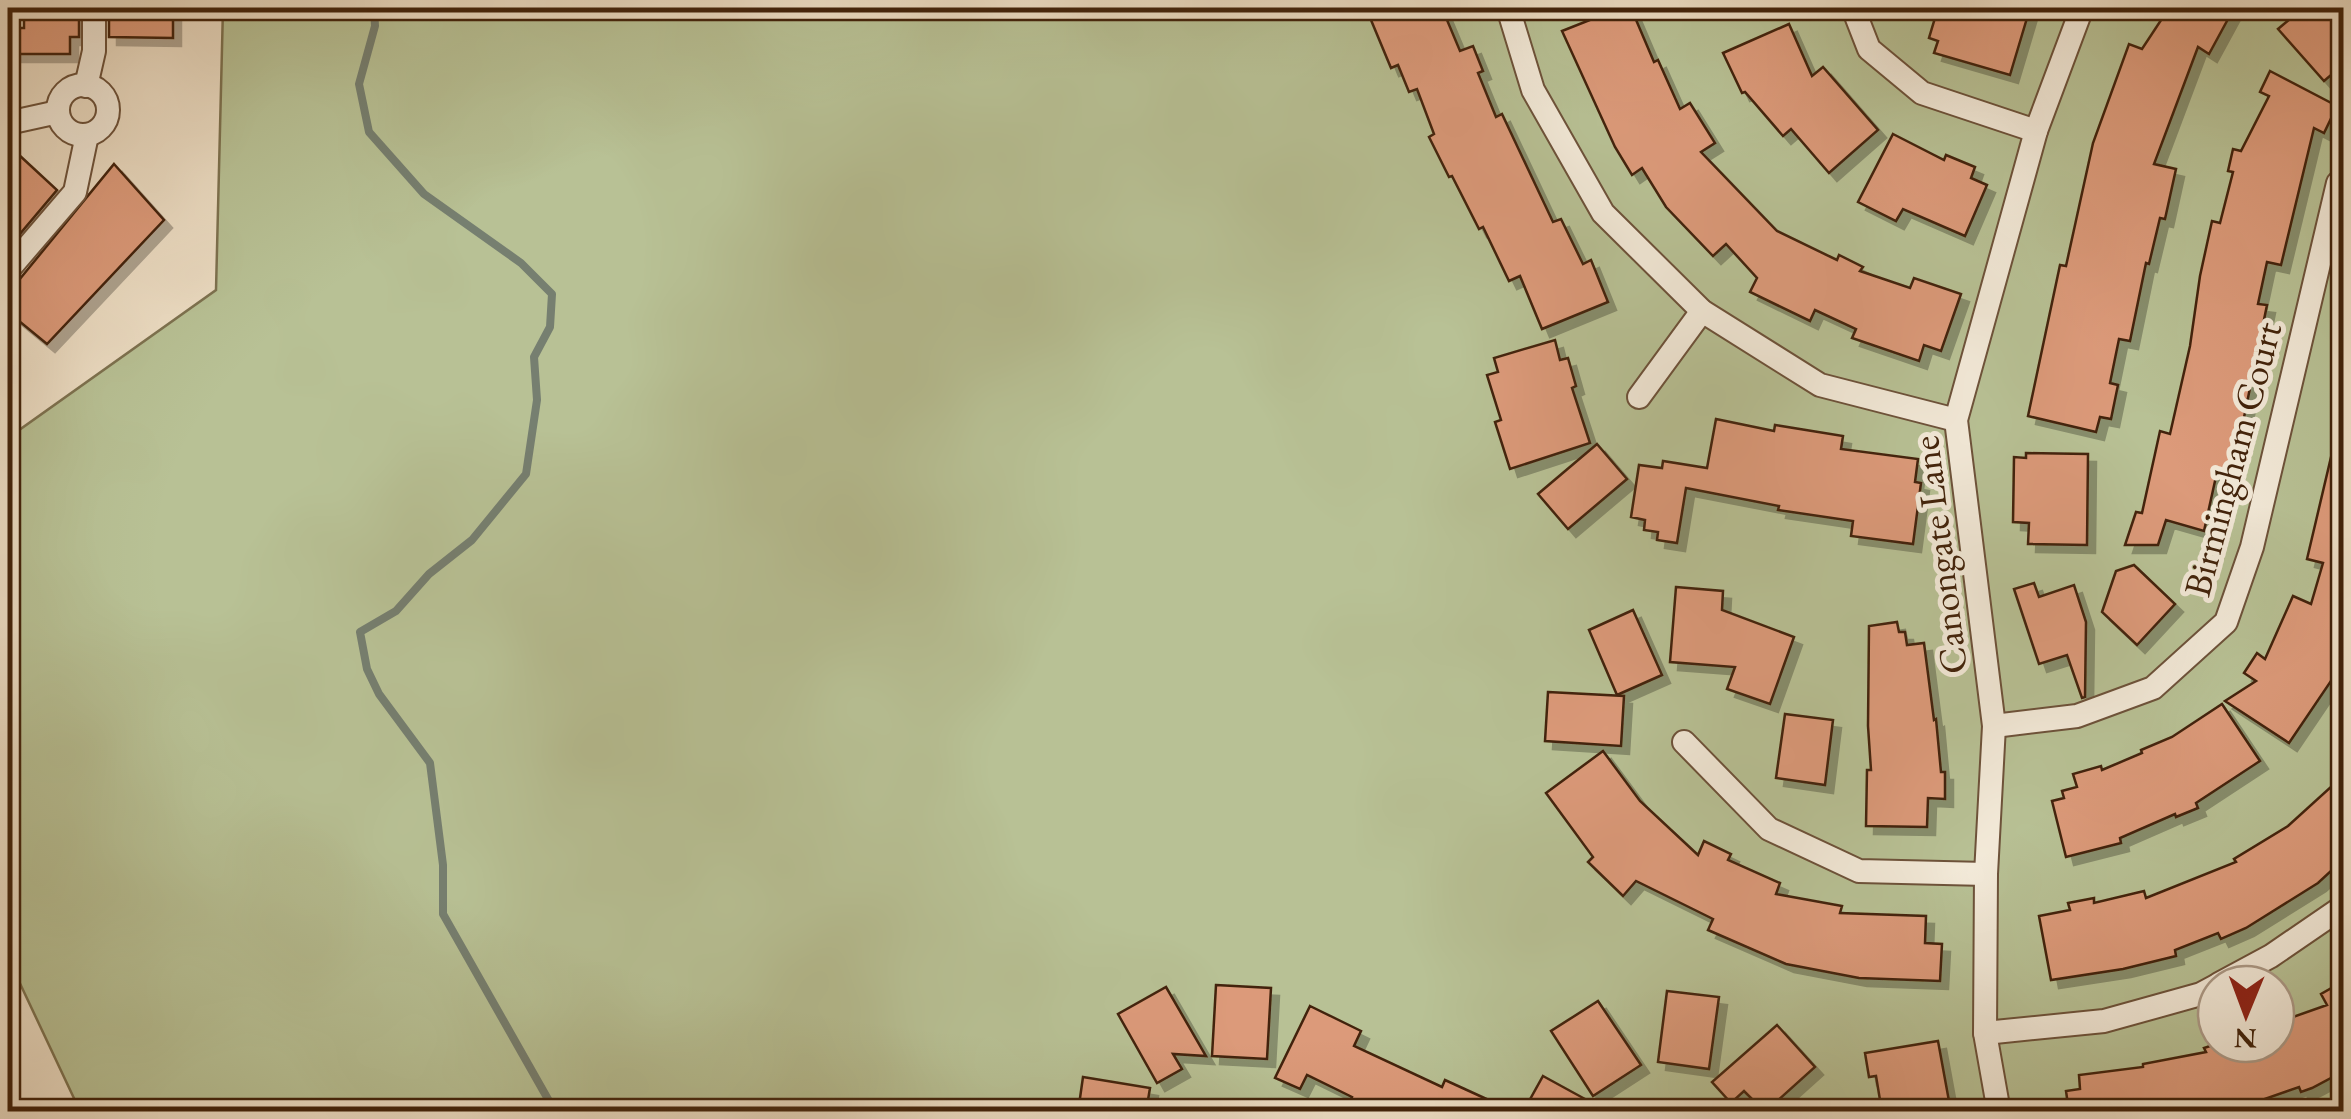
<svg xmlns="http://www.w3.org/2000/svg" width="2351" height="1119" viewBox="0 0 2351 1119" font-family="'EB Garamond',serif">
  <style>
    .green { fill: #b8c195; stroke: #7d7250; stroke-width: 2.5; fill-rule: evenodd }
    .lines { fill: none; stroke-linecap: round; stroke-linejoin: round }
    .stream { stroke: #767f70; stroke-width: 8 }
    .building { fill: #dc9a7a; stroke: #42230b; stroke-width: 2.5; filter: url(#shadow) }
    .minor-casing { stroke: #6d523a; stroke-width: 26 }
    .minor { stroke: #f3ead9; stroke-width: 22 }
    .labels { text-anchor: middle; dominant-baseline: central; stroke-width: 10; stroke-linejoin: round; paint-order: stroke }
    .street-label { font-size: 38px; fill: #42230b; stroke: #f3ead9 }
  </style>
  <defs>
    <filter id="shadow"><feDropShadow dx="8" dy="8" stdDeviation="0" flood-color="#0004"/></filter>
  </defs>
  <rect width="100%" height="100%" fill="#eddec5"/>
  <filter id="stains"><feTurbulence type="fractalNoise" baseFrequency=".002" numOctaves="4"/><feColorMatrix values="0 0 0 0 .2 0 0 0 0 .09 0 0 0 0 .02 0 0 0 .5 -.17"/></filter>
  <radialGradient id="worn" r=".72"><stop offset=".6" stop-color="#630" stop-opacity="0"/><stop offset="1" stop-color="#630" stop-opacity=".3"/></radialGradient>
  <path class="green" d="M 223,8 L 2343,8 L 2343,1111 L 80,1111 L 8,958 L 8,438 L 216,290 ZM 2216,984 L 2276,984 L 2276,1044 L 2216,1044 Z"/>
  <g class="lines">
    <path class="stream" d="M 374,8 L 375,26 L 359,84 L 369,132 L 424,194 L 521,263 L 552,294 L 550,327 L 534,357 L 537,400 L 526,474 L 472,540 L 429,574 L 396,611 L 360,632 L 367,669 L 379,694 L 430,763 L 443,865 L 443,914 L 553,1108 L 559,1112"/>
  </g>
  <g class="building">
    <path d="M 24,8 L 79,8 L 79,37 L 70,37 L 70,54 L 14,54 L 14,28 L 24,28 Z"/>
    <path d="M 109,8 L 173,8 L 173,38 L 109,37 Z"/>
    <path d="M 1366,8 L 1442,8 L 1460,51 L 1473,46 L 1483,71 L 1478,73 L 1496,117 L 1502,114 L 1553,222 L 1561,219 L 1583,264 L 1591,260 L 1608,302 L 1542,329 L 1520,276 L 1509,281 L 1483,227 L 1479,229 L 1452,176 L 1449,177 L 1429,137 L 1434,134 L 1417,89 L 1409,92 L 1398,65 L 1391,68 Z"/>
    <path d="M 1620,8 L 1631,8 L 1654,62 L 1658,60 L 1680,109 L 1690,103 L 1715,143 L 1701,152 L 1777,231 L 1837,260 L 1839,255 L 1863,267 L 1860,271 L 1910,288 L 1914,278 L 1961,294 L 1941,351 L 1924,345 L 1919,361 L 1852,338 L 1856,329 L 1815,310 L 1810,321 L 1750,292 L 1757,278 L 1726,244 L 1713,256 L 1666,207 L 1642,168 L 1632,175 L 1615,147 L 1562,31 Z"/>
    <path d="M 1938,8 L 2030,8 L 2010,75 L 1934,53 L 1938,41 L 1929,38 Z"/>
    <path d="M 2169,8 L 2234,8 L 2209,54 L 2198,47 L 2154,164 L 2176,169 L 2165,219 L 2160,218 L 2149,264 L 2146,263 L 2130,341 L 2119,339 L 2110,383 L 2118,385 L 2111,419 L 2100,417 L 2096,432 L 2028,416 L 2060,265 L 2066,266 L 2093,143 L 2129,44 L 2142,49 Z"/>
    <path d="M 2303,8 L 2333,8 L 2344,19 L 2344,64 L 2324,81 L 2278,29 Z"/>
    <path d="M 1789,24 L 1812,76 L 1823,67 L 1878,130 L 1829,173 L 1791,129 L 1783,136 L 1745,92 L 1742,93 L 1723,53 Z"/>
    <path d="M 2270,71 L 2337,106 L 2324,133 L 2314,128 L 2281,265 L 2267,262 L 2258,304 L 2267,305 L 2232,476 L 2217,472 L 2204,531 L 2166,520 L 2158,545 L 2125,545 L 2136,512 L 2142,513 L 2160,431 L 2170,434 L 2190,346 L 2200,276 L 2212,221 L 2220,223 L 2233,172 L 2228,171 L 2233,149 L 2241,151 L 2269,96 L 2260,92 Z"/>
    <path d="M 1893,134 L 1944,160 L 1946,155 L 1975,167 L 1971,178 L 1987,185 L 1965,236 L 1903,209 L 1896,221 L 1858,202 Z"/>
    <path d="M 18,154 L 57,190 L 8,248 L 8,166 Z"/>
    <path d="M 114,164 L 164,220 L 47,344 L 8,312 L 8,285 L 19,280 Z"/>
    <path d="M 1555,340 L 1560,360 L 1568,358 L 1576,386 L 1572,388 L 1590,443 L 1510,469 L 1495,422 L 1501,420 L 1487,375 L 1498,372 L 1494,358 Z"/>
    <path d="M 1716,419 L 1774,431 L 1775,425 L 1843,436 L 1841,449 L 1918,459 L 1915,482 L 1921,483 L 1913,544 L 1851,536 L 1853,521 L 1778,510 L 1779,506 L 1686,488 L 1677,543 L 1657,540 L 1658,532 L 1644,530 L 1645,520 L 1631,517 L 1639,465 L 1662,468 L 1663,461 L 1707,468 Z"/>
    <path d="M 2336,436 L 2344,437 L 2344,652 L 2331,681 L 2289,743 L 2225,701 L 2256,681 L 2244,673 L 2257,653 L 2265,659 L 2293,596 L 2311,604 L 2323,563 L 2307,559 Z"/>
    <path d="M 1597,444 L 1627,479 L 1568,529 L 1538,494 Z"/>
    <path d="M 2026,453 L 2088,454 L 2087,545 L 2028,544 L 2029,523 L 2013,522 L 2014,457 L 2026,458 Z"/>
    <path d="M 2134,565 L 2175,604 L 2137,645 L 2102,612 L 2116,571 Z"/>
    <path d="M 2034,583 L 2039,597 L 2074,585 L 2086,622 L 2085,697 L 2082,698 L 2067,655 L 2039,664 L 2014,589 Z"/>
    <path d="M 1676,587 L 1723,591 L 1722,610 L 1794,637 L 1770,704 L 1727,689 L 1735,667 L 1670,662 Z"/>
    <path d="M 1633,610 L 1662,675 L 1617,695 L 1589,630 Z"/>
    <path d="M 1897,622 L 1899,632 L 1905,632 L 1907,645 L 1924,643 L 1934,720 L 1936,719 L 1941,772 L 1945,772 L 1945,799 L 1928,798 L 1927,827 L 1866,826 L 1867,770 L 1871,770 L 1868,726 L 1869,626 Z"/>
    <path d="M 1548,692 L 1624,696 L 1621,746 L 1545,741 Z"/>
    <path d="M 2222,704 L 2260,761 L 2196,803 L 2198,808 L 2176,817 L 2175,814 L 2120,838 L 2121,843 L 2066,857 L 2052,801 L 2064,798 L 2062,791 L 2077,787 L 2073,774 L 2101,766 L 2102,770 L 2142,753 L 2141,750 L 2172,737 Z"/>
    <path d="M 1785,714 L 1833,720 L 1825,785 L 1776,778 Z"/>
    <path d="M 1603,751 L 1640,801 L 1698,855 L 1704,841 L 1731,854 L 1728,860 L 1780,883 L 1776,894 L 1842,906 L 1840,913 L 1926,916 L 1925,943 L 1942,944 L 1940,981 L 1859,978 L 1786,964 L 1708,930 L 1713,919 L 1636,881 L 1623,896 L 1588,862 L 1593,857 L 1546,793 Z"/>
    <path d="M 2344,775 L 2344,859 L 2318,883 L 2246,928 L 2221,939 L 2218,933 L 2175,950 L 2176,956 L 2123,969 L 2051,980 L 2039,916 L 2070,910 L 2068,903 L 2094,898 L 2094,903 L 2144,891 L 2146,898 L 2236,862 L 2234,859 L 2288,826 Z"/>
    <path d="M 2344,981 L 2344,1071 L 2312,1088 L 2301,1092 L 2299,1087 L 2253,1103 L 2255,1112 L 2069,1112 L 2066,1091 L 2080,1089 L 2079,1075 L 2143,1067 L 2143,1064 L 2206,1052 L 2204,1048 L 2216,1044 L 2276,1044 L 2276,1023 L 2327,1005 L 2321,994 Z"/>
    <path d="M 1216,985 L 1271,988 L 1267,1059 L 1212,1056 Z"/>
    <path d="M 1166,987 L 1206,1056 L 1173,1054 L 1182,1069 L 1157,1083 L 1118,1014 Z"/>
    <path d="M 1667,991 L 1719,997 L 1709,1069 L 1658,1062 Z"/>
    <path d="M 1598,1001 L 1641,1065 L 1593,1096 L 1551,1031 Z"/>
    <path d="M 1310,1006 L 1361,1031 L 1354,1046 L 1442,1087 L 1445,1080 L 1515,1112 L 1345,1112 L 1352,1097 L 1307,1075 L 1300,1089 L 1275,1078 Z"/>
    <path d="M 1777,1025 L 1815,1067 L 1765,1112 L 1744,1091 L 1731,1103 L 1712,1082 Z"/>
    <path d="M 1938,1041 L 1951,1112 L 1882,1112 L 1876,1076 L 1869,1077 L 1865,1053 Z"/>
    <path d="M 1543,1076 L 1574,1093 L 1609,1112 L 1523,1112 Z"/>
    <path d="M 1083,1077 L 1150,1088 L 1146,1112 L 1078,1112 Z"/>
  </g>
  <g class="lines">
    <g class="minor-casing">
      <g id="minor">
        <path d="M 1508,8 L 1533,90 L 1603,213 L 1702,311 L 1820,385 L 1956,420"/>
        <path d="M 1853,8 L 1869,49 L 1922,93 L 2036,131"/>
        <circle cx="83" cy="110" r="25"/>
        <path d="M 86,86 L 94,51 L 94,8"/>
        <path d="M 8,123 L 58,112"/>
        <path d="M 8,270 L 75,192 L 87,135"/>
        <path d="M 1639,397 L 1702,311"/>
        <path d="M 1994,726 L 2077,716 L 2153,688 L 2226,622 L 2252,547 L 2338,183 L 2344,178"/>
        <path d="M 1684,742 L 1769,829 L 1859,871 L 1986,874"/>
        <path d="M 2219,984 L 2271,956 L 2344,906"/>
        <path d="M 1985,1033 L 2104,1021 L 2201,994 L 2216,986"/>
        <path d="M 1999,1112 L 1985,1033 L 1986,874 L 1994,726 L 1956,420 L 2036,131 L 2082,8"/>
      </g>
    </g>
    <use href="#minor" class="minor"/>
  </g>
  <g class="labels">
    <g class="street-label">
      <text transform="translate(2232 459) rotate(-75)">Birmingham Court</text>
      <text transform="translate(1939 555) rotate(-97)">Canongate Lane</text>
    </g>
  </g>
  <rect width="2351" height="1119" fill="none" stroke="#eddec5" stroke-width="40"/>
  <rect x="10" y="10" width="2331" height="1099" fill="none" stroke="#42230b" stroke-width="5"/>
  <rect x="20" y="20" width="2311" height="1079" fill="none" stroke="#42230b" stroke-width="2.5"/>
  <g transform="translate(2246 1014) rotate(181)"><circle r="48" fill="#f3ead9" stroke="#ac9a87" stroke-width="2.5"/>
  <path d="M0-8L18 38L0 25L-18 38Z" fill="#8f2418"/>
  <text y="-15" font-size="28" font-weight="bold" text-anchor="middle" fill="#42230b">N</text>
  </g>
  <rect width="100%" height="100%" filter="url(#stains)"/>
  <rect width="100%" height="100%" fill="url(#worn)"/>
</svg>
